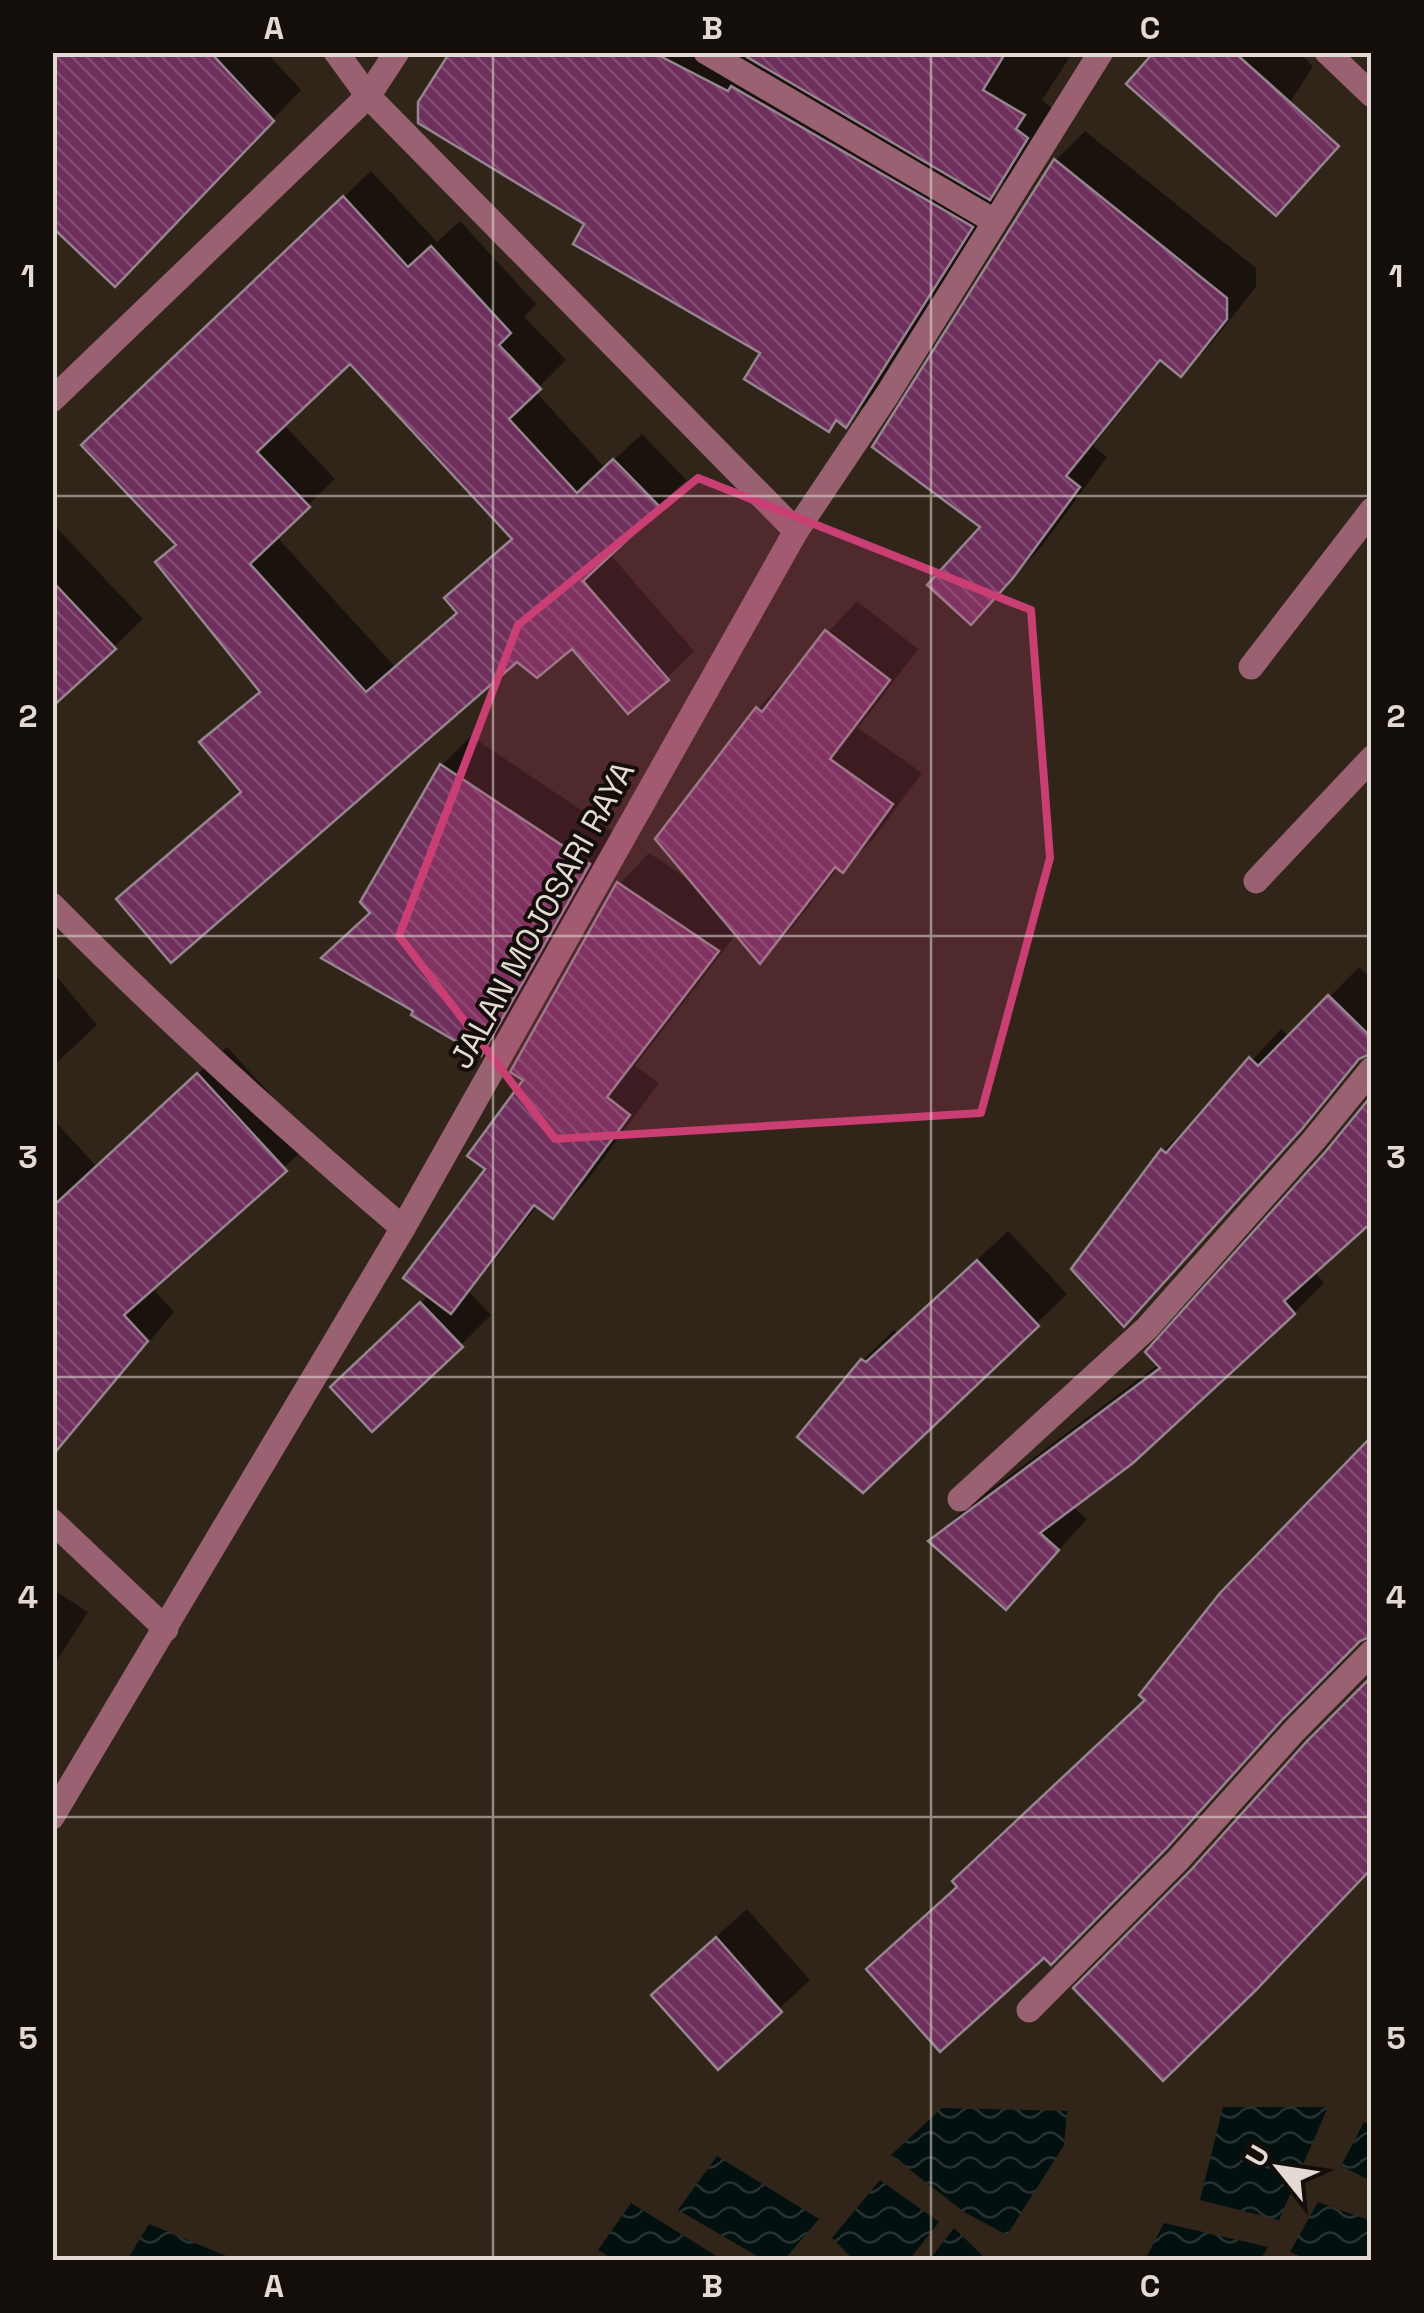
<svg xmlns="http://www.w3.org/2000/svg" width="1424" height="2313" viewBox="0 0 1424 2313" font-family="'Space Grotesk',sans-serif">
  <style>
    .water { fill: url(#water-waves) }
    .shadow { fill: #0007; fill-rule: evenodd }
    .building { fill: url(#building-back-hatch); stroke: #968490; stroke-width: 2.5; fill-rule: evenodd }
    .lines { fill: none; stroke-linecap: round; stroke-linejoin: round }
    .minor { stroke: #996171; stroke-width: 25 }
    .marked { fill: #c93f73; fill-opacity: 0.2; stroke: #c93f73; stroke-width: 8; stroke-linejoin: round }
    .grid { fill: none; stroke: #e3dad3; stroke-width: 2.5; stroke-opacity: 0.55 }
    .labels { text-anchor: middle; dominant-baseline: central; stroke-width: 8; stroke-linejoin: round; paint-order: stroke }
    .street-label { font-size: 32px; fill: #e3dad3; stroke: #140e0a }
    .neatline { fill: none; stroke: #e3dad3; stroke-width: 4 }
    .grid-label { font-size: 32px; text-anchor: middle; font-weight: bold; fill: #e3dad3 }
  </style>
  <defs>
    <pattern id="water-waves" width="16" height="10" patternUnits="userSpaceOnUse" patternTransform="scale(2.5)"><rect width="16" height="10" fill="#031010"/><path d="M0 5q4-4 8 0t8 0" fill="none" stroke="#283232"/></pattern>
    <pattern id="building-back-hatch" width="6" height="6" patternUnits="userSpaceOnUse" patternTransform="scale(2.5)"><rect width="6" height="6" fill="#6e2f5c"/><path d="M-1 5l2 2M0 0l6 6M5-1l2 2" fill="none" stroke="#834d72"/></pattern>
  </defs>
  <rect width="100%" height="100%" fill="#312419"/>
  <g class="water">
    <path d="M 1223,2107 L 1328,2107 L 1279,2220 L 1200,2200 Z"/>
    <path d="M 942,2108 L 1067,2111 L 1064,2145 L 1007,2235 L 964,2212 L 891,2155 Z"/>
    <path d="M 1364,2122 L 1371,2126 L 1371,2181 L 1341,2166 Z"/>
    <path d="M 717,2156 L 819,2219 L 784,2260 L 764,2260 L 678,2210 Z"/>
    <path d="M 880,2180 L 939,2222 L 909,2260 L 854,2260 L 832,2238 Z"/>
    <path d="M 1318,2202 L 1371,2221 L 1371,2260 L 1309,2260 L 1290,2252 Z"/>
    <path d="M 631,2203 L 723,2260 L 614,2260 L 598,2250 Z"/>
    <path d="M 1164,2223 L 1268,2247 L 1260,2260 L 1145,2260 Z"/>
    <path d="M 149,2224 L 236,2260 L 127,2260 Z"/>
    <path d="M 954,2228 L 987,2260 L 929,2260 Z"/>
  </g>
  <g class="shadow">
    <path d="M 52,52 L 266,52 L 301,90 L 144,254 Z"/>
    <path d="M 455,52 L 1073,52 L 1042,100 L 1054,110 L 1017,169 L 991,195 L 998,199 L 873,397 L 845,424 L 838,419 L 828,429 L 764,352 L 588,223 Z"/>
    <path d="M 1157,52 L 1298,52 L 1313,66 L 1263,145 Z"/>
    <path d="M 1085,131 L 1256,268 L 1256,287 L 1210,345 L 1181,374 L 1163,359 L 1093,446 L 1107,457 L 1042,546 L 1000,592 L 983,527 L 1056,160 Z"/>
    <path d="M 371,171 L 437,242 L 460,221 L 536,304 L 524,317 L 566,360 L 535,391 L 605,468 L 642,434 L 686,480 L 609,553 L 694,651 L 667,678 L 573,645 L 517,658 L 119,899 L 242,790 L 202,742 L 261,689 L 158,562 L 177,543 L 112,418 ZM 350,360 L 514,537 L 448,598 L 459,611 L 395,667 L 276,536 L 335,479 L 283,424 Z"/>
    <path d="M 52,523 L 143,619 L 52,706 Z"/>
    <path d="M 857,601 L 918,649 L 858,728 L 922,773 L 873,839 L 843,870 L 839,867 L 790,930 L 760,960 L 737,933 L 635,1066 L 659,1083 L 583,1186 L 553,1216 L 538,1205 L 469,1292 L 491,1315 L 461,1345 L 364,1357 L 429,1295 L 619,884 L 649,853 L 694,883 L 758,709 Z"/>
    <path d="M 471,736 L 617,834 L 510,1024 L 481,1053 L 416,1010 L 372,912 L 442,765 Z"/>
    <path d="M 1359,967 L 1372,979 L 1372,1052 L 1366,1054 L 1153,1294 L 1163,1151 L 1193,1121 L 1195,1123 L 1281,1029 L 1290,1037 Z"/>
    <path d="M 52,971 L 97,1025 L 52,1067 Z"/>
    <path d="M 227,1047 L 313,1141 L 152,1288 L 174,1312 L 52,1457 L 52,1118 L 97,1167 Z"/>
    <path d="M 1372,1099 L 1372,1220 L 1314,1271 L 1324,1283 L 1294,1313 L 1072,1506 L 1087,1519 L 1006,1607 L 932,1541 L 961,1512 L 1159,1364 Z"/>
    <path d="M 1008,1231 L 1067,1294 L 863,1490 L 863,1360 L 894,1330 L 898,1334 Z"/>
    <path d="M 52,1589 L 88,1612 L 52,1668 Z"/>
    <path d="M 747,1909 L 810,1980 L 718,2066 L 685,1965 Z"/>
  </g>
  <g class="building">
    <path d="M 52,52 L 210,52 L 274,121 L 115,287 L 52,227 Z"/>
    <path d="M 450,52 L 652,52 L 728,91 L 731,86 L 973,227 L 846,428 L 836,420 L 829,432 L 744,379 L 760,353 L 573,244 L 584,224 L 418,123 L 418,102 Z"/>
    <path d="M 750,52 L 1006,52 L 983,90 L 1025,115 L 1016,129 L 1028,138 L 990,200 L 747,57 Z"/>
    <path d="M 1154,52 L 1234,52 L 1339,146 L 1276,216 L 1126,84 Z"/>
    <path d="M 1054,159 L 1227,298 L 1227,319 L 1181,377 L 1160,360 L 1066,476 L 1080,487 L 1013,578 L 971,625 L 927,585 L 980,527 L 872,447 Z"/>
    <path d="M 343,196 L 408,267 L 431,246 L 511,333 L 499,345 L 541,389 L 509,419 L 577,493 L 613,459 L 661,508 L 583,581 L 669,680 L 628,714 L 572,649 L 537,678 L 517,662 L 171,963 L 116,899 L 241,792 L 199,742 L 260,692 L 155,562 L 176,545 L 81,445 ZM 350,364 L 512,539 L 444,598 L 457,613 L 366,692 L 250,564 L 310,507 L 257,452 Z"/>
    <path d="M 52,581 L 116,649 L 52,707 Z"/>
    <path d="M 825,630 L 890,680 L 830,759 L 893,804 L 843,873 L 835,867 L 760,964 L 655,839 L 756,707 L 762,712 Z"/>
    <path d="M 440,764 L 590,864 L 481,1056 L 411,1015 L 413,1011 L 321,958 L 370,913 L 360,902 Z"/>
    <path d="M 617,882 L 719,951 L 607,1097 L 630,1115 L 553,1219 L 534,1205 L 451,1314 L 403,1278 L 485,1169 L 467,1156 L 523,1080 L 510,1072 Z"/>
    <path d="M 1328,995 L 1372,1038 L 1372,1053 L 1359,1059 L 1302,1129 L 1124,1327 L 1071,1269 L 1161,1149 L 1166,1153 L 1249,1057 L 1258,1066 Z"/>
    <path d="M 197,1073 L 287,1171 L 124,1315 L 148,1341 L 52,1456 L 52,1207 Z"/>
    <path d="M 1372,1095 L 1371,1223 L 1284,1301 L 1295,1314 L 1133,1463 L 1040,1533 L 1059,1550 L 1006,1610 L 928,1541 L 1160,1368 L 1145,1352 L 1326,1151 Z"/>
    <path d="M 977,1260 L 1039,1326 L 863,1493 L 797,1437 L 861,1359 L 866,1362 Z"/>
    <path d="M 420,1302 L 463,1347 L 372,1432 L 330,1387 Z"/>
    <path d="M 1372,1436 L 1372,1636 L 1360,1641 L 1283,1719 L 1166,1849 L 1051,1965 L 1044,1958 L 940,2052 L 866,1969 L 957,1887 L 952,1881 L 1145,1700 L 1139,1695 L 1220,1593 Z"/>
    <path d="M 1372,1676 L 1372,1868 L 1256,1990 L 1163,2081 L 1073,1988 L 1190,1871 L 1307,1741 Z"/>
    <path d="M 716,1937 L 782,2012 L 718,2070 L 651,1995 Z"/>
  </g>
  <g class="lines">
    <g class="minor">
      <path d="M 336,52 L 368,96 L 796,531"/>
      <path d="M 706,52 L 994,221"/>
      <path d="M 1327,52 L 1372,95"/>
      <path d="M 52,400 L 368,96 L 397,52"/>
      <path d="M 1251,667 L 1372,510"/>
      <path d="M 1256,881 L 1372,758"/>
      <path d="M 52,905 C 164,1018 281,1124 403,1228"/>
      <path d="M 960,1499 L 1147,1328 L 1314,1140 L 1372,1069"/>
      <path d="M 52,1521 L 166,1629"/>
      <path d="M 52,1817 L 403,1228 L 796,531 L 887,395 L 1101,52"/>
      <path d="M 1029,2010 L 1178,1860 L 1295,1730 L 1372,1652"/>
    </g>
  </g>
  <path class="marked" d="M 698,478 L 1031,610 L 1050,858 L 981,1113 L 555,1139 L 399,936 L 518,625 Z"/>
  <path class="grid" d="M 493,52 L 493,2260M 931,52 L 931,2260M 52,496 L 1372,496M 52,936 L 1372,936M 52,1377 L 1372,1377M 52,1817 L 1372,1817"/>
  <g class="labels">
    <g class="street-label">
      <text transform="translate(542 915) rotate(-61)">JALAN MOJOSARI RAYA</text>
    </g>
  </g>
  <rect width="1424" height="2313" fill="none" stroke="#140e0a" stroke-width="110"/>
  <g transform="translate(1279 2168) rotate(300)" stroke="#140e0a" stroke-width="8" paint-order="stroke">
  <path d="M0-8L18 38L0 25L-18 38Z" fill="#e3dad3"/>
  <text y="-15" font-size="28" font-weight="bold" text-anchor="middle" fill="#e3dad3">U</text>
  </g>
  <rect x="55" y="55" width="1314" height="2203" class="neatline"/>
  <g class="grid-label">
    <text x="274" y="39">A</text>
    <text x="712" y="39">B</text>
    <text x="1150" y="39">C</text>
    <text x="28" y="287">1</text>
    <text x="1396" y="287">1</text>
    <text x="28" y="727">2</text>
    <text x="1396" y="727">2</text>
    <text x="28" y="1168">3</text>
    <text x="1396" y="1168">3</text>
    <text x="28" y="1608">4</text>
    <text x="1396" y="1608">4</text>
    <text x="28" y="2049">5</text>
    <text x="1396" y="2049">5</text>
    <text x="274" y="2297">A</text>
    <text x="712" y="2297">B</text>
    <text x="1150" y="2297">C</text>
  </g>
</svg>
